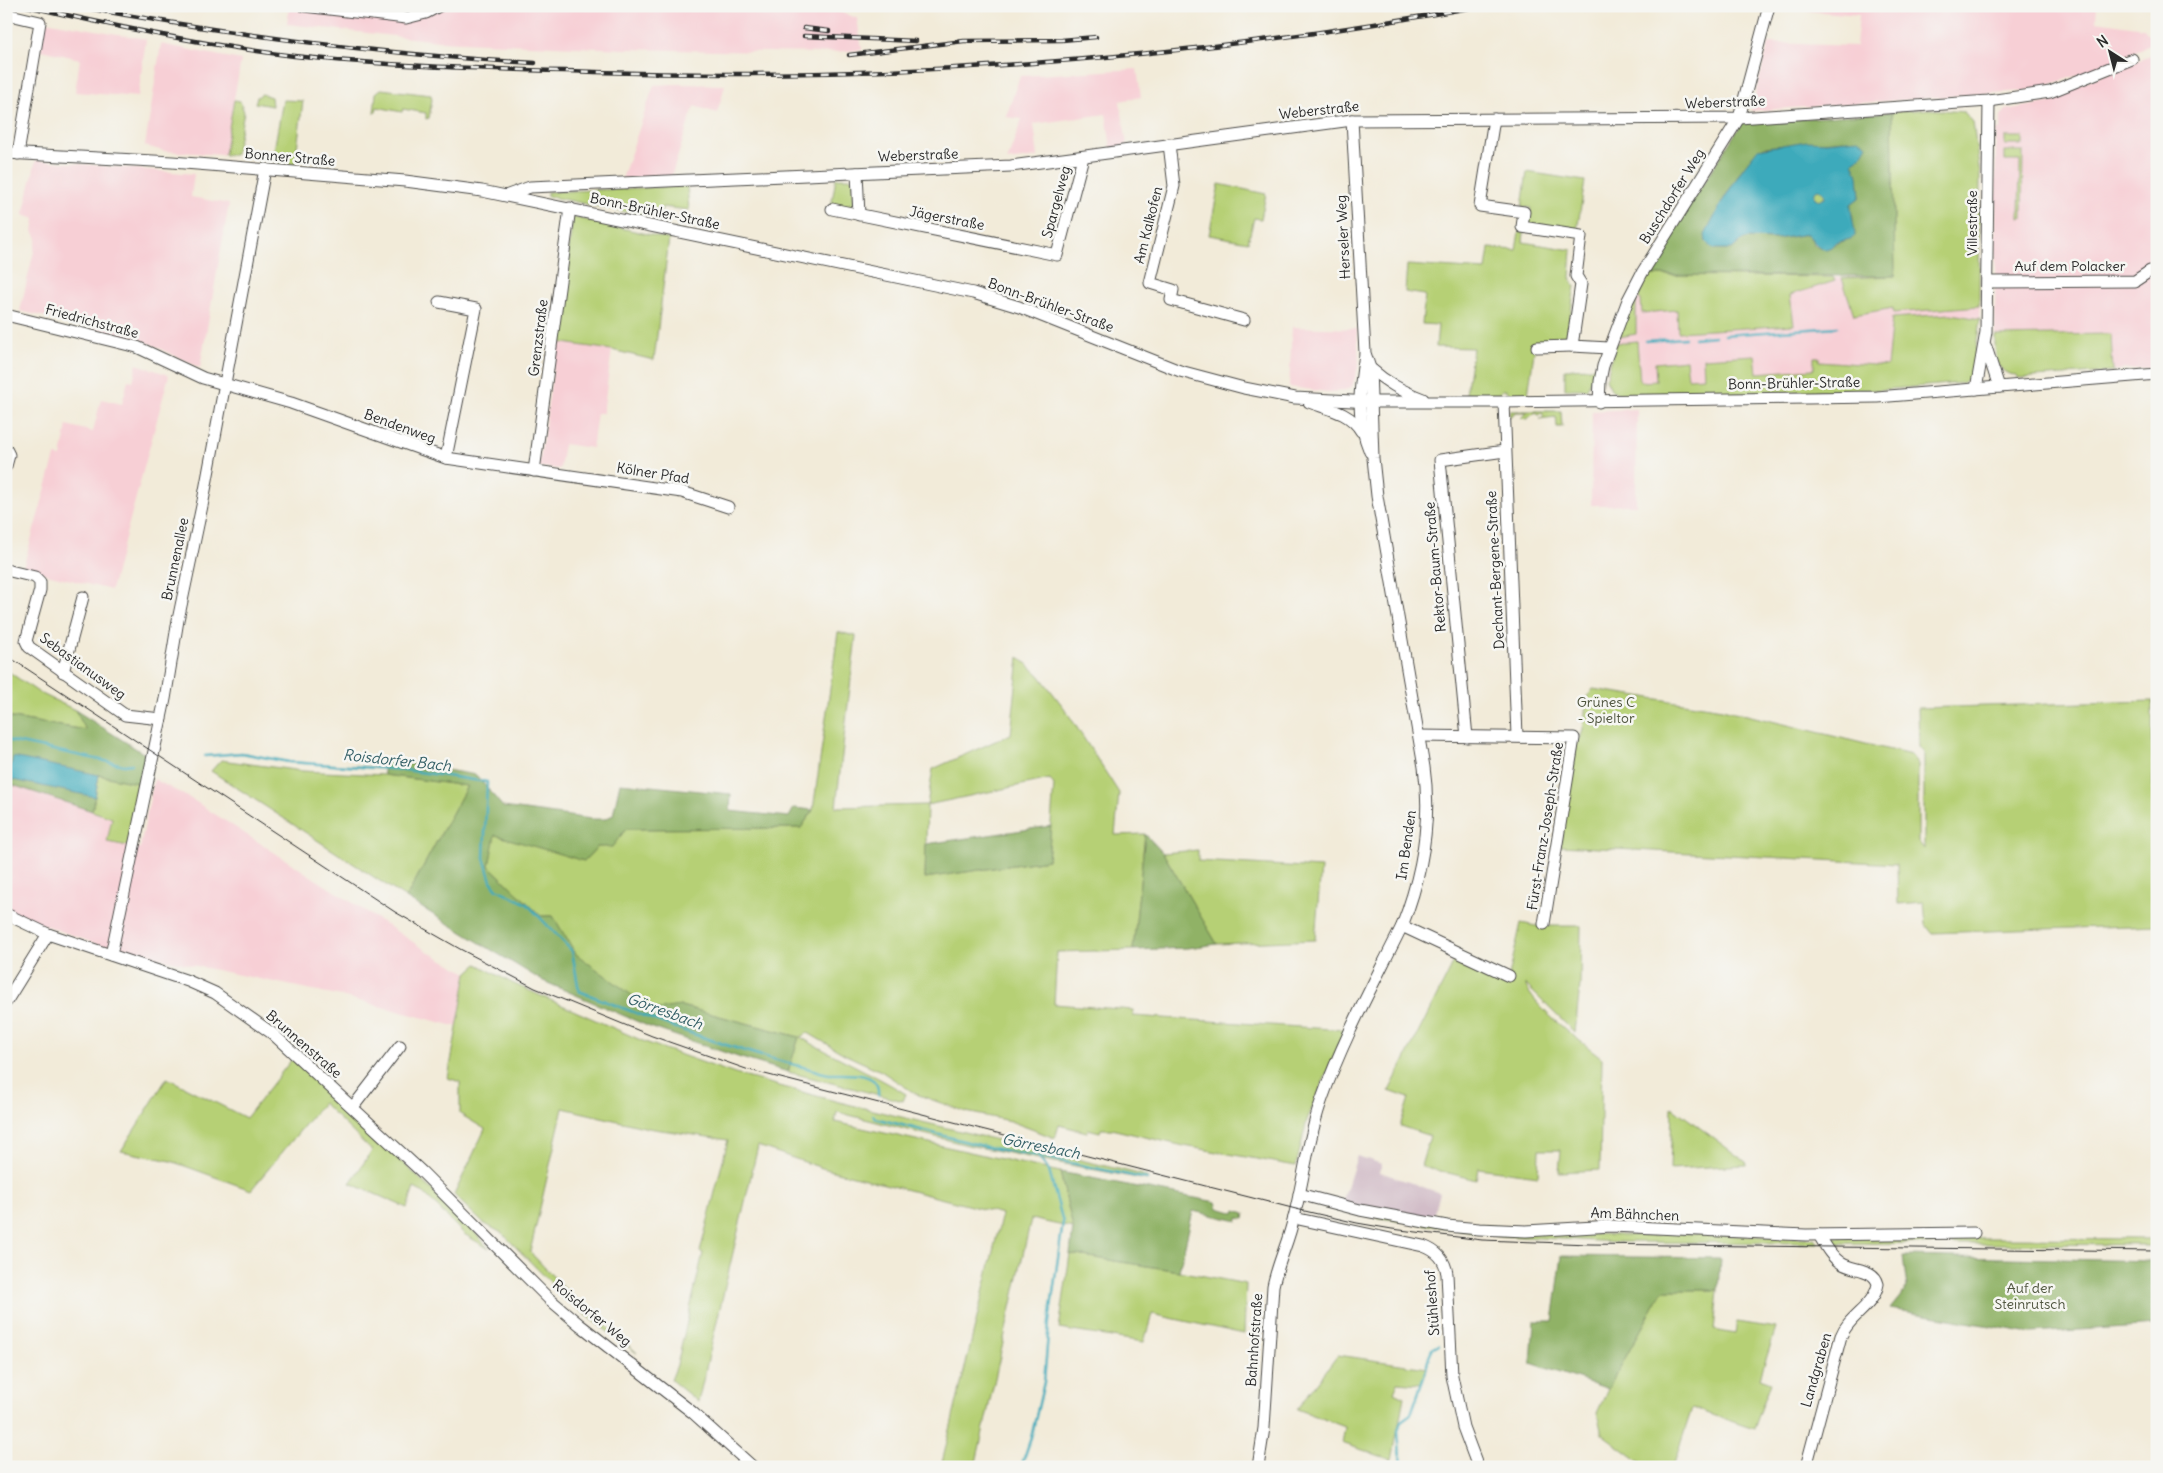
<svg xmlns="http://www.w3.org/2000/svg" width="2163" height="1473" viewBox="0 0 2163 1473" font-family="Delius,sans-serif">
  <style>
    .built { fill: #f7cfd5 }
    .industrial { fill: #d2bdc8 }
    .green { fill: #b6d075; stroke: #707e50; fill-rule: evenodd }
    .forest { fill: #90b266; stroke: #5e6e48; fill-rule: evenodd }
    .water { fill: #3caabb; stroke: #346a73; fill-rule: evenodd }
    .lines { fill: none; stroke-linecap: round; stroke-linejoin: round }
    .stream { stroke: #3caabb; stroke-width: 2.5 }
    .minor-casing { stroke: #494845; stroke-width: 13 }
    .minor { stroke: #fff; stroke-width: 11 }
    .tram { stroke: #2b2b2b; stroke-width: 1 }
    .rail-casing { stroke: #2b2b2b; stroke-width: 4.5 }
    .rail { stroke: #f6f6f2; stroke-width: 2.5; stroke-dasharray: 8; stroke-linecap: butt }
    .labels { text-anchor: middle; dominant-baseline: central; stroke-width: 5; stroke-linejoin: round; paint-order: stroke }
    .street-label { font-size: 14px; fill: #2b2b2b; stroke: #f6f6f2 }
    .park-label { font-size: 14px; fill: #4e543e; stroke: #f6f6f2 }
    .water-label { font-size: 15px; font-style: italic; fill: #325e65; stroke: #f6f6f2 }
  </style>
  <rect width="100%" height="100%" fill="#f6f6f2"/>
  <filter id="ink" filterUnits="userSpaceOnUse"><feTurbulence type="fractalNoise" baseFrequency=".02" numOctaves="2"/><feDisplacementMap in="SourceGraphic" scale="10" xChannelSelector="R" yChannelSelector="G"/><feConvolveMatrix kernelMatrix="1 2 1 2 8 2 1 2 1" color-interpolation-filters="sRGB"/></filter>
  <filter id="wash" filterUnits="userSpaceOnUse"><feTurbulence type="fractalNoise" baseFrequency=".0096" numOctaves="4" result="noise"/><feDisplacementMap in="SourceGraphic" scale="20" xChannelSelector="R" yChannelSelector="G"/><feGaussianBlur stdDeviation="1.12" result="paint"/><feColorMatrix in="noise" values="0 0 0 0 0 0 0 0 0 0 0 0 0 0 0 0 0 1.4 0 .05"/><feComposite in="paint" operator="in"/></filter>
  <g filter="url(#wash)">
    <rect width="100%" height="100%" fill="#f2ebd9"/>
    <g class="built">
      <path d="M 289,6 L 823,6 L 857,18 L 862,50 L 818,53 L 625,49 L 438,41 L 287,24 Z"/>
      <path d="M 1772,6 L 2097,6 L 2096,21 L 2144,28 L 2154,43 L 2095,69 L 2035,90 L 1751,111 L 1769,43 L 1856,46 L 1859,15 L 1771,8 Z"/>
      <path d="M 45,21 L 146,39 L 138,97 L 75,92 L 80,59 L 41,50 Z"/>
      <path d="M 161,44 L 241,60 L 224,155 L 164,151 L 145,146 Z"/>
      <path d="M 2157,53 L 2157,367 L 2018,378 L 2017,375 L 2005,373 L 1998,363 L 1995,347 L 1996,130 L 2000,130 L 2001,116 L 2006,110 L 2011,109 L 2057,101 L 2058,93 Z"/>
      <path d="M 1137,69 L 1141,97 L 1120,101 L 1127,145 L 1111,148 L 1106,114 L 1034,124 L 1038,157 L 1007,161 L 1022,119 L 1006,117 L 1020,76 Z"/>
      <path d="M 677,84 L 725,85 L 717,113 L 694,106 L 671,177 L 622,179 L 654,85 Z"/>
      <path d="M 36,160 L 194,174 L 191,197 L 229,204 L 200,368 L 138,338 L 20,311 L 37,238 L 33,231 L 35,219 L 23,215 Z"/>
      <path d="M 1645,275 L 1842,278 L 1980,276 L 1979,329 L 1973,371 L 1975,372 L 1962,383 L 1878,390 L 1626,397 L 1615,393 L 1607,384 L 1606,373 L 1634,299 L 1636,300 L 1642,289 Z"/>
      <path d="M 1292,327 L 1357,329 L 1359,364 L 1352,387 L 1344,391 L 1328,392 L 1289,387 Z"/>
      <path d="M 557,342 L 612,350 L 603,413 L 597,413 L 592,448 L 564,444 L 560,469 L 539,467 Z"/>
      <path d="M 137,364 L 169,375 L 111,590 L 23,568 L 55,456 L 61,457 L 67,425 L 93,432 L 101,399 L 122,404 L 128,380 L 133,381 Z"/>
      <path d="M 1637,409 L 1636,505 L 1591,505 L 1592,411 Z"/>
      <path d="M 154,779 L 193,800 L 427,951 L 467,973 L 458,1027 L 337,995 L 105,947 L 41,924 L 6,909 L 6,783 L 112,818 L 107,842 L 140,848 Z"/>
    </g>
    <path class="industrial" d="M 1357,1156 L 1382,1164 L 1380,1172 L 1440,1193 L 1431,1223 L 1341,1206 Z"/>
    <g class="green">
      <path d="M 381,89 L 431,95 L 432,99 L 429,118 L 426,119 L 426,113 L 403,109 L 402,112 L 377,107 L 376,112 L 374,113 L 376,93 Z"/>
      <path d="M 262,94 L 271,97 L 272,106 L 255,103 L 257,97 Z"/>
      <path d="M 234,100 L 240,101 L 244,112 L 236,153 L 233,155 L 224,155 Z"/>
      <path d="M 283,100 L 303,101 L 295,164 L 278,163 L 273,156 Z"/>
      <path d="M 1928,109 L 1964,112 L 1973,122 L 1980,175 L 1979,306 L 1893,313 L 1893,308 L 1854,315 L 1842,278 L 1895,276 L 1892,112 Z"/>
      <rect x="2005" y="137" width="18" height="8"/>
      <path d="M 2005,151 L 2023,151 L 2022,218 L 2019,218 L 2020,161 L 2005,161 Z"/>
      <path d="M 1527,172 L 1585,181 L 1577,231 L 1528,226 L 1531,208 L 1522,207 Z"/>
      <path d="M 836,178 L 849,178 L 853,180 L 854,212 L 831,207 Z"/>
      <path d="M 1219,184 L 1266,194 L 1261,219 L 1254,218 L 1248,242 L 1209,235 Z"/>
      <path d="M 687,186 L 689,210 L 662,207 L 660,219 L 547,196 L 547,192 Z"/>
      <circle cx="1819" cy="194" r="5.5"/>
      <path d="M 573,217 L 669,239 L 654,360 L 612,350 L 557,342 Z"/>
      <path d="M 1519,232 L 1524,232 L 1523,242 L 1572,250 L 1570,278 L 1575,286 L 1566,342 L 1535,345 L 1528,395 L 1509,394 L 1507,390 L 1502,390 L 1499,395 L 1466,394 L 1473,348 L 1436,347 L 1438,325 L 1422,324 L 1425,295 L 1405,292 L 1407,265 L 1486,270 L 1489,248 L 1516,250 Z"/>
      <path d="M 1645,275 L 1833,277 L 1835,281 L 1790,295 L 1794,325 L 1678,332 L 1677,310 L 1642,313 L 1641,300 L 1638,298 L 1642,289 Z"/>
      <path d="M 1634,299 L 1636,301 L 1636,334 L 1619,337 Z"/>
      <path d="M 1951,314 L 1980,319 L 1973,371 L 1975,372 L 1962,383 L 1878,390 L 1626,397 L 1612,391 L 1606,379 L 1616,343 L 1637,341 L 1640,382 L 1656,381 L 1655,363 L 1686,360 L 1688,378 L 1704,377 L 1703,358 L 1755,355 L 1757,373 L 1814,369 L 1814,357 L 1819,357 L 1819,361 L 1887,366 L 1892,318 Z"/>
      <path d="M 2111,334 L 2113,372 L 2018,378 L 2017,375 C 1995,375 1995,354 1995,336 Z"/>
      <path d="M 1592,368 L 1596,368 L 1587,389 L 1565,389 L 1565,369 Z"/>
      <path d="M 1510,411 L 1561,411 L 1562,427 L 1557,427 L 1556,417 L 1539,419 L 1544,416 L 1542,413 L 1538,415 L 1536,412 L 1527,419 L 1521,418 L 1527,412 L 1516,412 L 1509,417 Z"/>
      <path d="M 838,632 L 856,636 L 836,807 L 927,805 L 933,769 L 1011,734 L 1019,657 L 1039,675 L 1065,709 L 1119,793 L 1115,835 L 1145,834 L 1133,950 L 1057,952 L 1054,1004 L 1133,1010 L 1133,1016 L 1345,1030 L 1307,1120 L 1296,1166 L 1184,1146 L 1111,1129 L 1101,1129 L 1100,1132 L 1088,1129 L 1087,1132 L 1059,1125 L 1055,1138 L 1010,1121 L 966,1112 L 916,1094 L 881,1071 L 846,1055 L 808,1033 L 800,1037 C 835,1057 872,1073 906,1094 L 903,1101 L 788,1072 L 799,1037 L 681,1006 L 652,1011 L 575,954 L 553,916 L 541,916 L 489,866 L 494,834 L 584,861 L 597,847 L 612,846 L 626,829 L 801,828 L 813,810 ZM 1050,779 L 1054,785 L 1048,860 L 925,878 L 927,805 Z"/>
      <path d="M 6,670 L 38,692 L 75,710 L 87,730 L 6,717 Z"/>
      <path d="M 1593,689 L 1722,709 L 1911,755 L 1918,764 L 1918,841 L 1924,849 L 1924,753 L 1919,747 L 1918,708 L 2152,701 L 2153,805 L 2157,806 L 2157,925 L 1932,933 L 1926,925 L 1924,902 L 1898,904 L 1897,864 L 1560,846 L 1577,744 C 1589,727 1580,703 1593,689 Z"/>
      <path d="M 221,760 L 302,771 L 384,775 L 467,786 L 406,898 L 211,771 Z"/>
      <path d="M 99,775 L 141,784 L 128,846 L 107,842 L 112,818 L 92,811 Z"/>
      <path d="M 1198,850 L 1198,861 L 1321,868 L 1315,940 L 1217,944 L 1163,853 Z"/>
      <path d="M 1521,923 L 1536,926 L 1581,926 L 1580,985 L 1575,1033 L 1525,984 C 1534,1009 1581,1041 1602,1058 L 1600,1170 L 1559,1172 L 1561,1150 L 1539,1150 L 1538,1176 L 1478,1168 L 1476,1180 L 1421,1166 L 1430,1136 L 1400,1126 L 1409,1098 L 1389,1091 L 1457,956 L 1508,980 Z"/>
      <path d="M 477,964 L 512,983 L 645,1042 L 735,1074 L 839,1102 L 1143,1175 L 1148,1178 L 1147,1180 L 968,1145 L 837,1112 L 835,1122 L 1060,1172 L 1073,1228 L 1031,1219 L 975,1467 L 941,1467 L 1002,1214 L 822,1168 L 758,1146 L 698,1402 L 671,1380 L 677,1365 L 703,1253 L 700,1252 L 728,1140 L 648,1128 L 563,1108 L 530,1252 L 563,1287 L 637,1353 L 589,1318 L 559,1291 L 502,1233 L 483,1223 L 454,1195 L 485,1129 L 460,1114 L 460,1082 L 448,1078 L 467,973 Z"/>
      <path d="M 292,1059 L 465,1221 L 489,1249 L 464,1234 L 424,1193 L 414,1188 L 407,1208 L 350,1183 L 372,1151 L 323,1103 L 251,1190 L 171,1161 L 121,1151 L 167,1078 L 246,1118 Z"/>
      <path d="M 1672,1107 L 1747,1163 L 1747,1165 L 1670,1169 Z"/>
      <path d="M 1307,1202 L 1360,1213 L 1566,1233 L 1571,1236 L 1591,1234 L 1658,1236 L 1661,1233 L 1814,1238 L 1818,1243 L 1615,1242 L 1503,1236 L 1359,1215 L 1307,1203 Z"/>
      <path d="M 1828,1237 L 2157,1239 L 2157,1245 L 1827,1243 Z"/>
      <path d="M 1070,1254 L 1179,1271 L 1246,1284 L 1244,1334 L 1152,1314 L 1144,1342 L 1059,1329 Z"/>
      <path d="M 1663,1290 L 1718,1290 L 1714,1330 L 1735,1334 L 1737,1322 L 1776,1328 L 1760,1378 L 1771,1382 L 1754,1429 L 1692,1408 L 1673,1467 L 1647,1467 L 1602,1434 L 1597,1413 L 1608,1389 Z"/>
      <path d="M 1338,1355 L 1427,1368 L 1422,1384 L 1398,1382 L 1394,1392 L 1404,1397 L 1392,1460 L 1342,1443 L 1345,1427 L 1297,1409 Z"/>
    </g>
    <g class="forest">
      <path d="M 1892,112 L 1895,276 L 1645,275 L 1742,123 ZM 1844,140 L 1857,158 L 1853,162 C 1857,175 1859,183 1860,197 L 1851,204 L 1850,210 L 1853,217 L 1845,241 C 1835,242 1824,255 1814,244 C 1811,240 1811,237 1807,234 L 1777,239 L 1748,238 L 1742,240 L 1732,249 L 1714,249 L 1713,221 L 1722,202 L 1743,168 L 1764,147 Z"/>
      <path d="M 75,710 L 146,755 L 141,784 L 99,775 L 92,811 L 6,783 L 6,717 L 86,730 Z"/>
      <path d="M 382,759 L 476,775 L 503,807 L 591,819 L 605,819 L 613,815 L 620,783 L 731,794 L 730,811 L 789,817 L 794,808 L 813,810 L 801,828 L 626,829 L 612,847 L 597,847 L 584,861 L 495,835 L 489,866 L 541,916 L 553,916 L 576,954 L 652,1010 L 681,1006 L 799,1037 L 788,1072 L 738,1057 L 650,1027 L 541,980 L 406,898 L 467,786 L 384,775 Z"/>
      <path d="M 1051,826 L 1048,860 L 925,878 L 926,844 Z"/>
      <path d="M 1145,834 L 1163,853 L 1217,944 L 1188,948 L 1133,950 Z"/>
      <path d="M 1060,1172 L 1216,1202 L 1218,1208 L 1235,1213 L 1236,1210 L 1245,1213 L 1244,1219 L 1238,1218 L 1238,1221 L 1193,1211 L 1179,1271 L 1070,1254 L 1073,1228 Z"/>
      <path d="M 1562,1256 L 1720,1258 L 1718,1290 L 1663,1290 L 1608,1389 L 1531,1363 L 1534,1321 L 1553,1321 Z"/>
      <path d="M 1903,1256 L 2157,1261 L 2157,1325 L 2031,1333 L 1890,1309 L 1907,1288 Z"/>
    </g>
    <g class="water">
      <path d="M 1859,139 L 1867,145 L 1860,157 L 1853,162 L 1858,176 L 1860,197 L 1851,204 C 1850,210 1855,227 1855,236 C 1849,241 1842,240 1836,243 C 1834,244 1832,247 1829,248 C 1819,253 1813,239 1807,234 L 1777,239 L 1748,238 L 1742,240 L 1732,249 L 1714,249 L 1706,242 L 1705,235 L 1722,202 L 1743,168 L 1758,149 L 1807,141 L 1826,142 ZM 1819,189 L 1825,194 L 1825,197 L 1820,200 L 1815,198 L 1814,195 L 1816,190 Z"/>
      <path d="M 13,757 L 99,775 L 95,797 L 8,779 Z"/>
    </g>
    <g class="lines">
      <g class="stream">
        <path d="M 1724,335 L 1838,327"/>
        <path d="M 1694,338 L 1715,336"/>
        <path d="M 1646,341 L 1685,338"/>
        <path d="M 6,740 L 124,765 L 132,764"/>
        <path d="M 205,756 L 242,753 L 289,762 L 406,770 L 487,782 L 484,858 L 491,881 L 497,889 L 527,904 L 572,951 L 579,991 C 653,1020 726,1048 803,1067 C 812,1069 821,1073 829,1074 C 845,1075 881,1069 878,1095"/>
        <path d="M 873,1115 L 875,1118 L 987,1147 L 1038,1156 L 1147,1179"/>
        <path d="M 1021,1467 L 1031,1438 L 1044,1382 L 1049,1322 L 1063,1222 L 1049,1171 L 1038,1156"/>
        <path d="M 1401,1467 L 1398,1431 L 1401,1421 L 1411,1414 L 1425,1374 L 1429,1356 L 1432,1349 L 1439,1345"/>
      </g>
    </g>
  </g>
  <g filter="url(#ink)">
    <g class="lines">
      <g class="minor-casing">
        <g id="minor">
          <path d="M 304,6 L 406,18 L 426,13 L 439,6"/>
          <path d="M 6,14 L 40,22 L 18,154"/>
          <path d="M 1494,119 L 1480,206 L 1524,212 L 1522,227 L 1581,236 L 1576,276 L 1581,284 L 1572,346 L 1609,348"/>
          <path d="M 1169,144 L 1174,186 L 1150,283 L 1173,290 L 1171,300 L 1244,320"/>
          <path d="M 6,153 L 172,162 L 405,181 L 482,191 L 973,293 L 1019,307 L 1180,371 L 1244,388 L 1295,398 L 1371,402 L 1504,402 L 1877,397 L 2157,374"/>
          <path d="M 857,173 L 859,215"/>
          <path d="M 508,195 L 530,187 L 1011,166 L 1352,120 L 1739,118 L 1989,101 L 2050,92 L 2132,59"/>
          <path d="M 832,209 L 1057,255 L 1083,157"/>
          <path d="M 1988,282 L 2135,281 L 2150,271"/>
          <path d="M 439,302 L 476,309 L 446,458"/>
          <path d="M 6,315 L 137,347 L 203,378 L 291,403 L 446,458 L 682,492 L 728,507"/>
          <path d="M 1537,347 L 1572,346"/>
          <path d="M 1986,347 L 1999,387"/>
          <path d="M 1365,355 C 1359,389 1356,419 1370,452"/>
          <path d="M 1370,368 C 1387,383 1402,391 1423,399"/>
          <path d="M 1976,389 L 1986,332 L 1989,101"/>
          <path d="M 1309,402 C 1328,409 1350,412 1361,431"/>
          <path d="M 1504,402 L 1517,736"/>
          <path d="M 1599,402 L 1600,381 L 1603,366 L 1628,300 L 1642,273 L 1739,118 L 1769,6"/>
          <path d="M 6,449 L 9,455 L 6,466"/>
          <path d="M 534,471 L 570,208"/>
          <path d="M 6,570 L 35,577 L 40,582 L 40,590 L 26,641 L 29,647 L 125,715 L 161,719"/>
          <path d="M 63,672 L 83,597"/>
          <path d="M 1419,736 L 1574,738 L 1544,924"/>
          <path d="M 1467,737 L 1440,460 L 1505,451"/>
          <path d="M 6,914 L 48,934 L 188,981 L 215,993 L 273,1034 L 422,1172 L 548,1298 L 580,1325 L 692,1412 L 753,1467"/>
          <path d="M 1402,926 L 1509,976"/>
          <path d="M 111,955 L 165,699 L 178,620 L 203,501 L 265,169"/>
          <path d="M 6,1002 L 48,934"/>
          <path d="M 353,1107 L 400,1046"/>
          <path d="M 1299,1194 L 1360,1210 L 1447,1226 L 1479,1229 L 1526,1231 L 1612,1226 L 1806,1235 L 1974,1233"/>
          <path d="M 1294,1218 L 1423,1246 C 1437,1251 1445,1259 1447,1274 L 1452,1376 L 1463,1427 L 1478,1467"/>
          <path d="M 1258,1467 L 1264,1428 L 1273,1286 C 1278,1262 1289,1241 1294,1217 C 1304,1178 1308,1137 1322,1099 C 1343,1039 1374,983 1402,926 C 1422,875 1432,822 1424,767 L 1377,496 L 1373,458 L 1370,368 L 1365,353 L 1364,334 L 1352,120"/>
          <path d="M 1806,1467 L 1841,1336 C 1849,1315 1874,1307 1878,1284 C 1874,1268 1853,1271 1841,1263 C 1831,1257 1825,1245 1819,1235"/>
        </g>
      </g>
      <use href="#minor" class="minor"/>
      <path class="tram" d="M 6,655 L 395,912 L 460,949 L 535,988 L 652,1036 L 749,1070 L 1296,1209 L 1357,1223 L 1392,1229 L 1482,1240 L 1589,1244 L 2157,1251"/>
      <g class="rail-casing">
        <g id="rail">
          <path d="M 27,6 C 116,27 204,45 294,56 C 394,67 495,69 595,72 C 892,81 1187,60 1480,6"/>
          <path d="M 76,6 C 227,34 381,55 535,63"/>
          <path d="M 804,28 L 829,31"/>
          <path d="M 804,36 L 916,41"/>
          <path d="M 849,55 L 964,41 L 1062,40 L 1096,37"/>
        </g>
      </g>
      <use href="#rail" class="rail"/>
    </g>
  </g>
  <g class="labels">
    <g class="street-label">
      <text transform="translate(1725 102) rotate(-2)">Weberstraße</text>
      <text transform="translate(1319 110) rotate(-6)">Weberstraße</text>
      <text transform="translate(918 155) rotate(-2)">Weberstraße</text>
      <text transform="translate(290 157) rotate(5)">Bonner Straße</text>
      <text transform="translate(1672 196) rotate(-58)">Buschdorfer Weg</text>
      <text transform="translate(1056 202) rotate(-75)">Spargelweg</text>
      <text transform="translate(655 211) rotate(12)">Bonn-Brühler-Straße</text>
      <text transform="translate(947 218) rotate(11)">Jägerstraße</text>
      <text transform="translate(1972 223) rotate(-90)">Villestraße</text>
      <text transform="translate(1148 225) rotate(-76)">Am Kalkofen</text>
      <text transform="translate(1343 237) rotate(-93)">Herseler Weg</text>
      <text x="2070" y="266">Auf dem Polacker</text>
      <text transform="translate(1051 305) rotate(20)">Bonn-Brühler-Straße</text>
      <text transform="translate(92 321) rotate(15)">Friedrichstraße</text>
      <text transform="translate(538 338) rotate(-83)">Grenzstraße</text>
      <text transform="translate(1794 383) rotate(-1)">Bonn-Brühler-Straße</text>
      <text transform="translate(400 426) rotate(20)">Bendenweg</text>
      <text transform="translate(653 473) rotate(9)">Kölner Pfad</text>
      <text transform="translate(175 559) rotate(-78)">Brunnenallee</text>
      <text transform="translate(1435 567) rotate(-95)">Rektor-Baum-Straße</text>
      <text transform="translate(1495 570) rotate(-93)">Dechant-Bergene-Straße</text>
      <text transform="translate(83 666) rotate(36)">Sebastianusweg</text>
      <text transform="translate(1545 826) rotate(-81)">Fürst-Franz-Joseph-Straße</text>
      <text transform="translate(1406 845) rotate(-82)">Im Benden</text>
      <text transform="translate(304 1044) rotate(41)">Brunnenstraße</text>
      <text transform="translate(1635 1214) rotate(2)">Am Bähnchen</text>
      <text transform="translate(1432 1303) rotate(-94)">Stühleshof</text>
      <text transform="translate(592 1313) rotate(39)">Roisdorfer Weg</text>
      <text transform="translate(1254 1340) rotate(-86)">Bahnhofstraße</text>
      <text transform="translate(1816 1370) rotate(-74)">Landgraben</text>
    </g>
    <g class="park-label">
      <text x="1606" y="702">Grünes C<tspan x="1606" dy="16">- Spieltor</tspan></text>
      <text x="2030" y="1288">Auf der<tspan x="2030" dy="16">Steinrutsch</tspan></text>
    </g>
    <g class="water-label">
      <text transform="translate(397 760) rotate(6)">Roisdorfer Bach</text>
      <text transform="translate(665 1011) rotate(20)">Görresbach</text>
      <text transform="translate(1041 1146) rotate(11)">Görresbach</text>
    </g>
  </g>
  <rect width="2163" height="1473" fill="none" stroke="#f6f6f2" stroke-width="25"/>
  <g transform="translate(2110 52) rotate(324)" stroke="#f6f6f2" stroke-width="4" paint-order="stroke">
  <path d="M0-4L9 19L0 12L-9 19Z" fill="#2b2b2b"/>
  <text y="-8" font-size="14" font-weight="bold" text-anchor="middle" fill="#2b2b2b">N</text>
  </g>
</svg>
